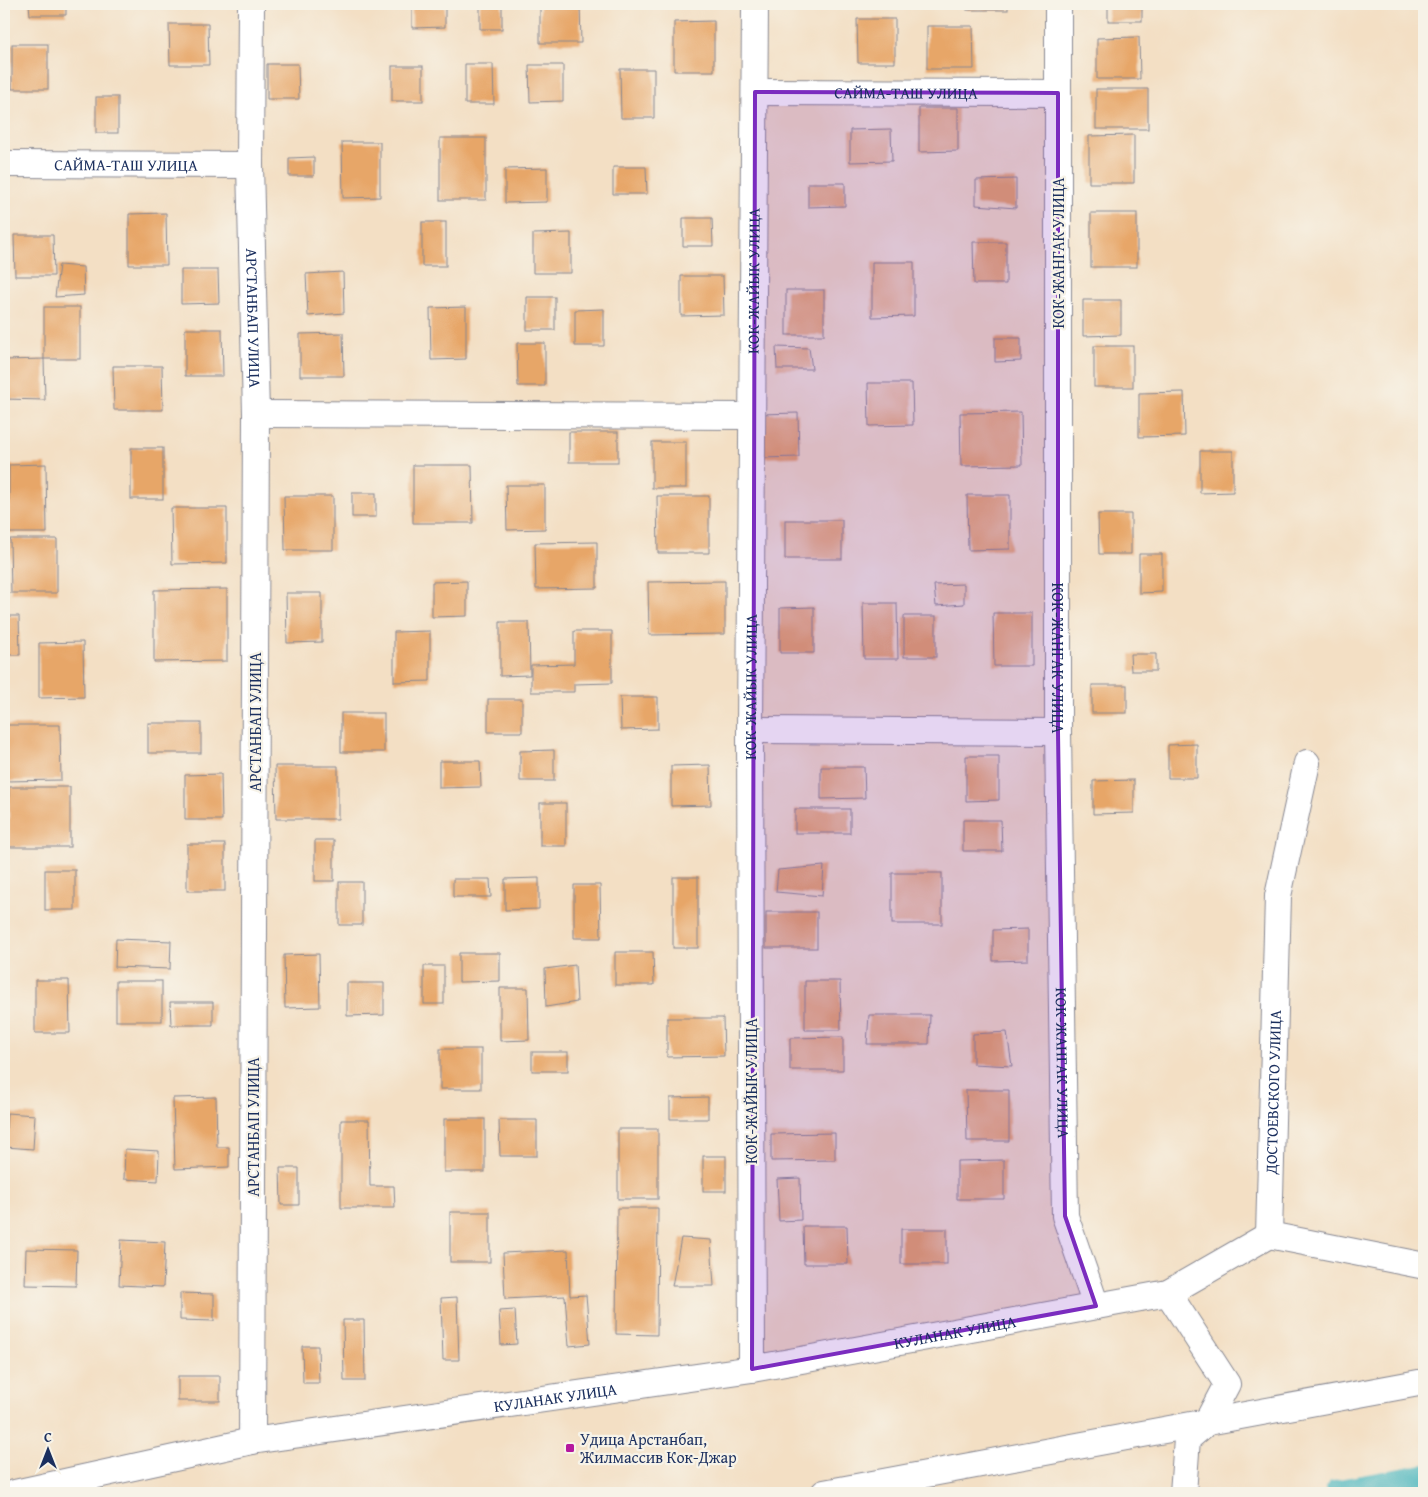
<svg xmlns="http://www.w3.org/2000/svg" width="1428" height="1497" viewBox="0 0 1428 1497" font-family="'Gentium Book Plus',serif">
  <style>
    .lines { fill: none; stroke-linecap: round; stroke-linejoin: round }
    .canal { stroke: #44b4bc; stroke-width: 28 }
    .building { fill: #e7a668 }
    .minor-casing { stroke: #878791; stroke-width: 28 }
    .minor { stroke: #fff; stroke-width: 26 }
    .marked { fill: #7b2cbf; fill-opacity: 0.2; stroke: #7b2cbf; stroke-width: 4; stroke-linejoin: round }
    .poi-dot { fill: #b5179e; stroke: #f7f3e8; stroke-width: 2 }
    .labels { text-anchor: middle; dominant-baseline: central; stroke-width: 4.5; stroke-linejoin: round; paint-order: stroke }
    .street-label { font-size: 16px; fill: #1b2f5e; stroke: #f7f3e8 }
    .poi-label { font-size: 16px; fill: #1b2f5e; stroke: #f7f3e8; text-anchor: start }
  </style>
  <rect width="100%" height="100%" fill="#f7f3e8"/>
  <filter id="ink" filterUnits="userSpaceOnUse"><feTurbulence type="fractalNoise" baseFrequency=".02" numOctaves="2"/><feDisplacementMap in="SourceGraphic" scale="10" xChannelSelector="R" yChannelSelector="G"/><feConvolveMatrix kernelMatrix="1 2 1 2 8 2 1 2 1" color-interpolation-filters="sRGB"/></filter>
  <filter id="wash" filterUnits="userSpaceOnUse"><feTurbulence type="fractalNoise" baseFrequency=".0096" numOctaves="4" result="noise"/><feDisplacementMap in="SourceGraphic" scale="20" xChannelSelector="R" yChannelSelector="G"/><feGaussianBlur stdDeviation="1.12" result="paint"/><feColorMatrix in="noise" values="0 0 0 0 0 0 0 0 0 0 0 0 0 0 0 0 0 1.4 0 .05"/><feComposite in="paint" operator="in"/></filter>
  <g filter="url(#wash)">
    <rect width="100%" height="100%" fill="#f3dfc4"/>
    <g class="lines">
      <path class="canal" d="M 1339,1493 L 1424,1478"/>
    </g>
    <g id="blocks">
      <g class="building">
        <path d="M 29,4 L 66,4 L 66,15 L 30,15 Z"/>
        <rect x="480" y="4" width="22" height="25"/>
        <path d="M 540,4 L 580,4 L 581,43 L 540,43 Z"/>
        <rect x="967" y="4" width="41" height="6"/>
        <rect x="1108" y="4" width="34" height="17"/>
        <path d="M 445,7 L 445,27 L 412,28 L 412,8 Z"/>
        <path d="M 857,19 L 895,19 L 895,63 L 858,63 Z"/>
        <path d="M 714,21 L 714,71 L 674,71 L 674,22 Z"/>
        <path d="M 169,24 L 208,24 L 209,65 L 170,65 Z"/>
        <path d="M 927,26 L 973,26 L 974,69 L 927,69 Z"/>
        <path d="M 1139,37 L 1140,79 L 1097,79 L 1097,38 Z"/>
        <rect x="12" y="44" width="36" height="45"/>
        <path d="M 267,64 L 298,64 L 299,99 L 267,99 Z"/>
        <path d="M 465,64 L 493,64 L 494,104 L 465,104 Z"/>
        <path d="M 529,65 L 563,65 L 563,101 L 530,102 Z"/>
        <rect x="392" y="66" width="31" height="35"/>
        <path d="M 620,69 L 654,69 L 654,118 L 621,118 Z"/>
        <rect x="1096" y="89" width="52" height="40"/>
        <rect x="96" y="97" width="22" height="36"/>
        <path d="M 919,108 L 958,108 L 958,151 L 919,152 Z"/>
        <path d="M 891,129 L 892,161 L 850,162 L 850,130 Z"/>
        <path d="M 1134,135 L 1134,183 L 1089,183 L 1089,136 Z"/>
        <rect x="440" y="138" width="46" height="62"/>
        <path d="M 342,142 L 380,142 L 380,197 L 343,198 Z"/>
        <path d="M 314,157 L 314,176 L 289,176 L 289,158 Z"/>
        <path d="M 613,167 L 646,167 L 647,194 L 613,194 Z"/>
        <path d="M 547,168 L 547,202 L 505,203 L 505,169 Z"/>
        <path d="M 1016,179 L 1016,208 L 976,205 L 976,180 Z"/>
        <path d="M 808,183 L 845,183 L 845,206 L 808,207 Z"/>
        <path d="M 166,213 L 167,265 L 129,265 L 129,214 Z"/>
        <rect x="1091" y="213" width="46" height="54"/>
        <path d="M 683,218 L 712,218 L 713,246 L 683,246 Z"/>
        <rect x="422" y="222" width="24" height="44"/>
        <path d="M 571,233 L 571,273 L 533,273 L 533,234 Z"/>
        <path d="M 14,235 L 53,235 L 54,276 L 15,276 Z"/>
        <path d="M 973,242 L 1006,242 L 1006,284 L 974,284 Z"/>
        <path d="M 872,262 L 914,262 L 914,316 L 872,317 Z"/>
        <path d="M 59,265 L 83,267 L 84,295 L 55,297 Z"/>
        <path d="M 181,270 L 218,270 L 219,303 L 181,304 Z"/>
        <path d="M 343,272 L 344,313 L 308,316 L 306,274 Z"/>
        <path d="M 681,276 L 723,276 L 724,315 L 681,316 Z"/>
        <rect x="786" y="290" width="38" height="45"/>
        <rect x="527" y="297" width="28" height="33"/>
        <path d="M 1083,300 L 1121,300 L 1121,335 L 1083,336 Z"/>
        <rect x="44" y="307" width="36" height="52"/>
        <path d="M 466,307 L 466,359 L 431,360 L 430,308 Z"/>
        <path d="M 604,309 L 604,346 L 575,346 L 575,310 Z"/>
        <path d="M 185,329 L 222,329 L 223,376 L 185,376 Z"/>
        <path d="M 343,333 L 344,376 L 300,376 L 300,334 Z"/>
        <path d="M 995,338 L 1021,338 L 1021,361 L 995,362 Z"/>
        <path d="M 517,343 L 545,343 L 545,386 L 518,386 Z"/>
        <rect x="1094" y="346" width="39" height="41"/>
        <path d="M 776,347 L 809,348 L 812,369 L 777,369 Z"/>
        <path d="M 44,359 L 45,400 L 4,399 L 4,360 Z"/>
        <path d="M 113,366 L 162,366 L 163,410 L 114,410 Z"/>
        <path d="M 868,383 L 912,383 L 913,425 L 869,426 Z"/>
        <path d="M 1184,392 L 1185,436 L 1139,437 L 1139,393 Z"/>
        <path d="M 1021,412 L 1022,465 L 961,466 L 960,413 Z"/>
        <path d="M 798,413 L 799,457 L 760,458 L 760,414 Z"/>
        <rect x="569" y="432" width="49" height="30"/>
        <rect x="652" y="442" width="34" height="46"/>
        <rect x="131" y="448" width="32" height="51"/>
        <path d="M 1200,451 L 1233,451 L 1233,492 L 1200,493 Z"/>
        <path d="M 46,464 L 47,533 L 9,533 L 9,465 Z"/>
        <path d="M 413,465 L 472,465 L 473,523 L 413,523 Z"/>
        <path d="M 506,485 L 545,485 L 545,529 L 507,530 Z"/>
        <rect x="352" y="493" width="24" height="24"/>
        <path d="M 967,495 L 1010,495 L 1010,549 L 968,550 Z"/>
        <path d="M 284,496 L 333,496 L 333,550 L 285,550 Z"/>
        <path d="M 657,496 L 709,496 L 709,553 L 658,553 Z"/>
        <path d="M 171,508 L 227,508 L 227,563 L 172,564 Z"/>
        <path d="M 1098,514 L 1131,514 L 1131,554 L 1099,554 Z"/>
        <rect x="785" y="520" width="57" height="39"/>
        <path d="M 10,539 L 57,539 L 57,593 L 11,593 Z"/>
        <path d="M 597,542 L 597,588 L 536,589 L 535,543 Z"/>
        <path d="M 1139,554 L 1162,554 L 1162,592 L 1139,593 Z"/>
        <path d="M 467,581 L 467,616 L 432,617 L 432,582 Z"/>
        <path d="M 725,581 L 725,634 L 649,635 L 648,582 Z"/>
        <path d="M 964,584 L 964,604 L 936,606 L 934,585 Z"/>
        <path d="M 227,589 L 227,661 L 154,662 L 154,590 Z"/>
        <path d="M 286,593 L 322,593 L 322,642 L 287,643 Z"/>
        <path d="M 863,603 L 897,603 L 898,659 L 864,659 Z"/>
        <path d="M 814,607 L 814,653 L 780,653 L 780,608 Z"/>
        <path d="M 993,613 L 1032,613 L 1032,666 L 994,666 Z"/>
        <path d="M 4,616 L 19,616 L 20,655 L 4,655 Z"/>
        <rect x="904" y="616" width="32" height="41"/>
        <path d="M 500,622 L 529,622 L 530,675 L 500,676 Z"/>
        <path d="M 430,631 L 430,681 L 394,682 L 394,632 Z"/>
        <path d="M 574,631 L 612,631 L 612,683 L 574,684 L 574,692 L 531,692 L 531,665 L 574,664 Z"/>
        <path d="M 83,642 L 84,697 L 39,698 L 39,643 Z"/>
        <path d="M 1130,654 L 1156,654 L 1156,671 L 1131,671 Z"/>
        <rect x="1092" y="685" width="35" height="28"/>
        <path d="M 620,697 L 658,697 L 658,729 L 621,730 Z"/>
        <rect x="488" y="699" width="34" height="33"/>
        <rect x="341" y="713" width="43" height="39"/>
        <rect x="148" y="723" width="53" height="30"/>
        <path d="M 6,725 L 60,725 L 61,780 L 6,781 Z"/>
        <path d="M 1197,744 L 1197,778 L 1168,778 L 1168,745 Z"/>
        <path d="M 554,750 L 554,781 L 520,781 L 520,751 Z"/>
        <path d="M 966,756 L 999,756 L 999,800 L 966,801 Z"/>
        <path d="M 439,761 L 480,761 L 481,787 L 439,788 Z"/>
        <path d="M 710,765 L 711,805 L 671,806 L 671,766 Z"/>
        <path d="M 275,766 L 338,766 L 338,819 L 276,819 Z"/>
        <path d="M 821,767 L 864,767 L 865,798 L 821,799 Z"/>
        <path d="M 221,774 L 222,820 L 185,820 L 185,775 Z"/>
        <path d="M 1134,780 L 1134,813 L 1093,814 L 1093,781 Z"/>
        <rect x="9" y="787" width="61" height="60"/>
        <rect x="540" y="803" width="26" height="43"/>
        <rect x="795" y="809" width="55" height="24"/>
        <path d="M 963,820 L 1001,820 L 1002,851 L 963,851 Z"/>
        <rect x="315" y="840" width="19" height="41"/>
        <rect x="187" y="844" width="38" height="47"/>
        <path d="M 824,866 L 822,896 L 776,892 L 778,870 Z"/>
        <rect x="45" y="870" width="30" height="40"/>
        <rect x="892" y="873" width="50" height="51"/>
        <rect x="673" y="877" width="25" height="71"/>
        <path d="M 539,878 L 539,909 L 505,910 L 505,879 Z"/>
        <path d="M 453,879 L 490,879 L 491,897 L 453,897 Z"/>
        <rect x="339" y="882" width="23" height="43"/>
        <path d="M 574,885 L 600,885 L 601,938 L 574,938 Z"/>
        <rect x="766" y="912" width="51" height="36"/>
        <path d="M 1028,929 L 1028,960 L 993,961 L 993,930 Z"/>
        <path d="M 116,939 L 171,941 L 170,969 L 115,967 Z"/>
        <path d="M 615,952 L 653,952 L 654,985 L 615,985 Z"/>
        <path d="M 459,953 L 500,953 L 500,981 L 459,982 Z"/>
        <path d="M 319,954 L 320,1007 L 285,1008 L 284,955 Z"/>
        <path d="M 575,965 L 577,1002 L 546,1007 L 545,969 Z"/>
        <rect x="424" y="966" width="20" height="38"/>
        <path d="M 35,980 L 69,980 L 70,1033 L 35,1033 Z"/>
        <rect x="116" y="981" width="46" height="40"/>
        <path d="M 805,981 L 840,981 L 841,1030 L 805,1030 Z"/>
        <path d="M 347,983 L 384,983 L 384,1015 L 347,1016 Z"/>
        <path d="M 500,988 L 528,988 L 529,1040 L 500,1041 Z"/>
        <path d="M 170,1002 L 213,1002 L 213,1025 L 171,1025 Z"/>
        <path d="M 869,1015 L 930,1015 L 929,1044 L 867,1044 Z"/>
        <path d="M 667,1018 L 723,1018 L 724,1056 L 667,1057 Z"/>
        <path d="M 1007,1032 L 1012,1066 L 973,1064 L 973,1034 Z"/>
        <path d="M 843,1037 L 843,1070 L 790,1070 L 790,1038 Z"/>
        <rect x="440" y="1049" width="41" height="40"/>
        <rect x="532" y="1052" width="36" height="19"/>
        <path d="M 966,1090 L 1009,1090 L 1009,1141 L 967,1141 Z"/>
        <path d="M 216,1097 L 217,1147 L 229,1147 L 229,1167 L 175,1169 L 173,1098 Z"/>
        <path d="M 708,1097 L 708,1119 L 670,1119 L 670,1098 Z"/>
        <path d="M 7,1113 L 35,1115 L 33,1149 L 5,1147 Z"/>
        <rect x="444" y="1119" width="41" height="53"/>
        <path d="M 341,1120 L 369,1120 L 370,1186 L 394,1186 L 395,1208 L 341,1208 Z"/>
        <path d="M 499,1120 L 537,1120 L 537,1156 L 500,1156 Z"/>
        <rect x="618" y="1129" width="40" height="70"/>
        <path d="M 835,1133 L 835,1160 L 771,1161 L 771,1134 Z"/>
        <path d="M 125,1149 L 159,1151 L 158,1181 L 124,1179 Z"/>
        <rect x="703" y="1156" width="23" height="35"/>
        <path d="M 1004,1160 L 1004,1199 L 957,1199 L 957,1161 Z"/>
        <path d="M 280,1168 L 299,1168 L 299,1205 L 281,1205 Z"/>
        <path d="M 800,1178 L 801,1220 L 779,1221 L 777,1179 Z"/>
        <path d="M 617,1208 L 658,1208 L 657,1335 L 616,1334 Z"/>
        <rect x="450" y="1212" width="40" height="50"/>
        <path d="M 803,1226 L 847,1226 L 848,1264 L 804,1264 Z"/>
        <rect x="901" y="1229" width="46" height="35"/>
        <path d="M 681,1238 L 711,1240 L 714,1286 L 672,1286 Z"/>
        <path d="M 121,1240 L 165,1242 L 163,1287 L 119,1285 Z"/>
        <path d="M 26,1249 L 77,1250 L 76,1286 L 25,1285 Z"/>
        <path d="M 568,1250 L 570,1296 L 586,1295 L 590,1344 L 569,1346 L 565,1296 L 505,1299 L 503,1253 Z"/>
        <path d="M 180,1293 L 214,1294 L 214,1321 L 180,1320 Z"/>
        <path d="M 457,1297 L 459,1360 L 443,1360 L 441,1298 Z"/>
        <path d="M 515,1310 L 517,1344 L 501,1345 L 499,1311 Z"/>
        <path d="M 343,1320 L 364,1320 L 365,1381 L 344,1381 Z"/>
        <path d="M 302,1346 L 318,1346 L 319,1383 L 303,1383 Z"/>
        <rect x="178" y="1376" width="42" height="25"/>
      </g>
    </g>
  </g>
  <g filter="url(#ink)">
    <use href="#blocks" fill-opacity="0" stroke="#878791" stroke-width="1"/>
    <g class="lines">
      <g class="minor-casing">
        <g id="minor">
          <path id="s1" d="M 251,4 L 250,165 L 256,414 L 252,1441"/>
          <path id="s2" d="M 1058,4 L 1058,732 L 1065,1216 L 1096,1306"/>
          <path id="s3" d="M 755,92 L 1058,93"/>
          <path id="s4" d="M 4,164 L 250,165"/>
          <path d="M 256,414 L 752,416"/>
          <path d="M 750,730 L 1058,732"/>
          <path d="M 1269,1235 L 1420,1265 L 1424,1264"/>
          <path d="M 1168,1293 L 1227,1384 L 1207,1422 L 1187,1439 L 1183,1493"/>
          <path id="s5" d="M 752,1369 L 750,730 L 755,4"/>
          <path id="s6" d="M 15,1493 L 252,1441 L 752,1369 L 1168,1293 L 1269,1235 L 1278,896 L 1307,763"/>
          <path d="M 824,1493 L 1424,1382"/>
        </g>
      </g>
      <use href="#minor" class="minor"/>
    </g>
  </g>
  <path class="marked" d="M 755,92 L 1058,93 L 1058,732 L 1065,1216 L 1096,1306 L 752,1369 Z"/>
  <rect class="poi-dot" x="565" y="1443" width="10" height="10" rx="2.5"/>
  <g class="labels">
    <g class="street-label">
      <text stroke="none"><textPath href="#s3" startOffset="151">САЙМА-ТАШ УЛИЦА</textPath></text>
      <text stroke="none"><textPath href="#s4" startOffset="122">САЙМА-ТАШ УЛИЦА</textPath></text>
      <text transform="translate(1058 253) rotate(-90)">КОК-ЖАНГАК УЛИЦА</text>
      <text stroke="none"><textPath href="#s5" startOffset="1088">КОК-ЖАЙЫК УЛИЦА</textPath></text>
      <text stroke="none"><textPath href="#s1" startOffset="314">АРСТАНБАП УЛИЦА</textPath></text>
      <text stroke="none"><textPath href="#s2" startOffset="654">КОК-ЖАНГАК УЛИЦА</textPath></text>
      <text stroke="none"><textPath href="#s5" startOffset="682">КОК-ЖАЙЫК УЛИЦА</textPath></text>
      <text transform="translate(255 722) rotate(-90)">АРСТАНБАП УЛИЦА</text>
      <text stroke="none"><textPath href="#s2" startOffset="1059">КОК-ЖАНГАК УЛИЦА</textPath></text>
      <text transform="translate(751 1091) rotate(-90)">КОК-ЖАЙЫК УЛИЦА</text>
      <text stroke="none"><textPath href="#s6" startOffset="1430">ДОСТОЕВСКОГО УЛИЦА</textPath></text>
      <text transform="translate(253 1127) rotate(-90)">АРСТАНБАП УЛИЦА</text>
      <text stroke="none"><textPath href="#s6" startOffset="954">КУЛАНАК УЛИЦА</textPath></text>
      <text stroke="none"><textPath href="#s6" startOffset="549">КУЛАНАК УЛИЦА</textPath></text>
    </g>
    <g class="poi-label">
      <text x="580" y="1439">Удица Арстанбап,<tspan x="580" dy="18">Жилмассив Кок-Джар</tspan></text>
    </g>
  </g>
  <rect width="1428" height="1497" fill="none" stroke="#f7f3e8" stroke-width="20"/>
  <g transform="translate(48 1450)" stroke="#f7f3e8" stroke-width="4" paint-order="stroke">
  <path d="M0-4L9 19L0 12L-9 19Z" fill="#1b2f5e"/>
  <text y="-8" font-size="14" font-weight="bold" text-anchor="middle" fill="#1b2f5e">С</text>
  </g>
</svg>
